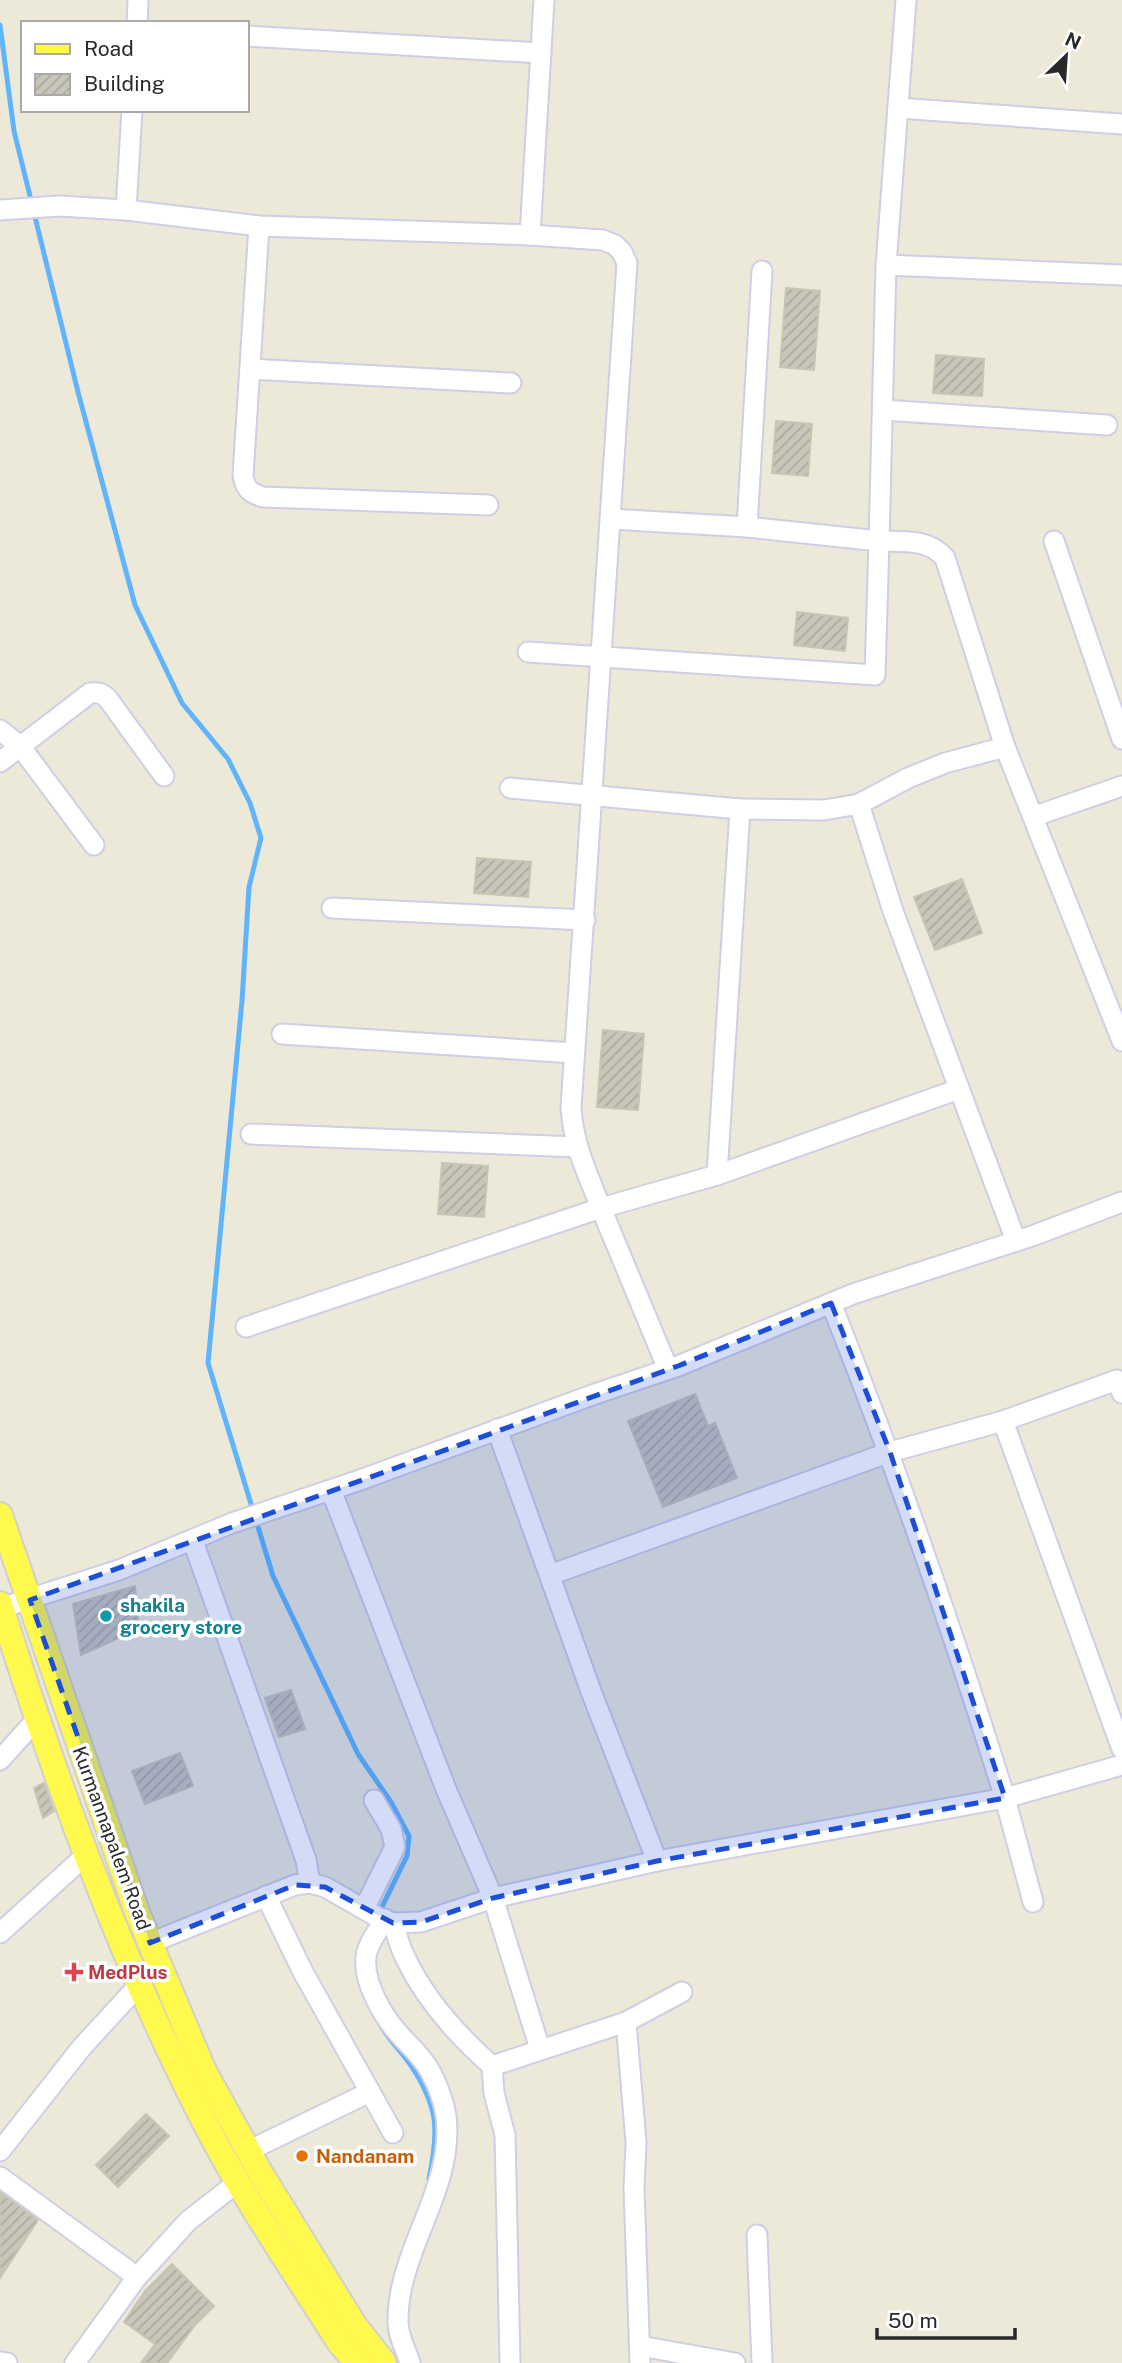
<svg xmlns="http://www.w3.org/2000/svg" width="1122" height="2363" viewBox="0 0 1122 2363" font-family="'Public Sans',sans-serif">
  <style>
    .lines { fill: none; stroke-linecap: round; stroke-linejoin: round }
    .stream { stroke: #60b4fc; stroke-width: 5 }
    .building { fill: url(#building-hatch); stroke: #c9c5b3; stroke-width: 2 }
    .minor-casing { stroke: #cfcee4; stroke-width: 23 }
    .major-casing { stroke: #d0d0d0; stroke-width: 28 }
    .minor { stroke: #fff; stroke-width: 19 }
    .major { stroke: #fff84d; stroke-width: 24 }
    .marked { fill: #1d4ed8; fill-opacity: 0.2; stroke: #1d4ed8; stroke-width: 5; stroke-dasharray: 14 9; stroke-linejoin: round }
    .culture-dot { fill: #0f9aa8; stroke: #fff; stroke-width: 2.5 }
    .health-dot { fill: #e0444e; stroke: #fff; stroke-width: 2.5 }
    .food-dot { fill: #e8710a; stroke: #fff; stroke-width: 2.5 }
    .labels { text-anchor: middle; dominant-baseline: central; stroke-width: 7; stroke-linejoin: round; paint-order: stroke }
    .culture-label { font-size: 19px; font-weight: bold; fill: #0d838f; stroke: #fff; text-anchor: start }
    .street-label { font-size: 19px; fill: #292929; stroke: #fff }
    .health-label { font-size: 19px; font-weight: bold; fill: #be3a42; stroke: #fff; text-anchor: start }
    .food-label { font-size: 19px; font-weight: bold; fill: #c56008; stroke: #fff; text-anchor: start }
  </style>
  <defs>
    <pattern id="building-hatch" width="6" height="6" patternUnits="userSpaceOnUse" patternTransform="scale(1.75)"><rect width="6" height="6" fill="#c8c5b9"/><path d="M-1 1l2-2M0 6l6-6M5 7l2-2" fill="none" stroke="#aca99f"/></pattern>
  </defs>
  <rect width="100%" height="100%" fill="#ede9d9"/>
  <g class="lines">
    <g class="stream">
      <path d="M 0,25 L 14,131 L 32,204"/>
      <path d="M 34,213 L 78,392 L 135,605 L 182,703 L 228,759 L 250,803 L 261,838 L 249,887 L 242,1001 L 208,1363 L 273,1576 L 358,1754 L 391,1802 L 409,1836 L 407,1856 L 379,1913"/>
      <path d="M 380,2024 C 388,2039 400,2050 410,2064 C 439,2107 439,2130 429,2179"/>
    </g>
  </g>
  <g class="building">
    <path d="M 786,288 L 820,291 L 814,370 L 780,367 Z"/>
    <path d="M 936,355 L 984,359 L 982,396 L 933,393 Z"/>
    <path d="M 776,421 L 812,424 L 808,476 L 772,473 Z"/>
    <path d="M 797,612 L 848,618 L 845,651 L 794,645 Z"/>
    <path d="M 477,858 L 531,862 L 528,897 L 474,893 Z"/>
    <path d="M 962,879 L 982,933 L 935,950 L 914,897 Z"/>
    <path d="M 603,1030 L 644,1034 L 638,1110 L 597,1107 Z"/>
    <path d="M 442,1163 L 488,1166 L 484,1217 L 438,1214 Z"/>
    <path d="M 695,1394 L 708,1426 L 715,1423 L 737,1478 L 663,1507 L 628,1421 Z"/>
    <path d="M 135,1586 L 139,1629 L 81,1655 L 73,1604 Z"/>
    <path d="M 291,1690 L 305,1729 L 279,1737 L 265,1698 Z"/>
    <path d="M 180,1753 L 193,1786 L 145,1804 L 132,1771 Z"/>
    <path d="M 44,1783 L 54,1811 L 43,1818 L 34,1788 Z"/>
    <path d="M 146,2114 L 169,2136 L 118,2187 L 96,2165 Z"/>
    <path d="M 0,2192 L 38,2220 L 0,2278 Z"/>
    <path d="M 172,2264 L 214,2306 L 195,2325 L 167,2363 L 141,2363 L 155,2344 L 124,2322 L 145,2291 Z"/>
  </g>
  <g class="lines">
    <g class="minor-casing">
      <g id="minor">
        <path d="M 137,23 L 138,0"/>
        <path d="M 247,36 L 541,53"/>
        <path d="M 898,108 L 1122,124"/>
        <path d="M 0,210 L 60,206 L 126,210 L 259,226 L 530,235 L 603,240 L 615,245 L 622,252 L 627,263 L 571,1108 C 573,1144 588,1175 601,1208 L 246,1327"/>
        <path d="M 126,210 L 132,110"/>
        <path d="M 259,226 L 243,475 C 245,489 250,493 263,497 L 488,505"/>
        <path d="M 530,235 L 544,0"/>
        <path d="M 886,265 L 906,0"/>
        <path d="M 1122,275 L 886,265 L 879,541 C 903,542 928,538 945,558 L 1005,747 L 1122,1041"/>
        <path d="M 250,369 L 511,383"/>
        <path d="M 883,410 L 1107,425"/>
        <path d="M 747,527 L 762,271"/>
        <path d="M 1054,541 L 1122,739"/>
        <path d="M 528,652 L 875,675 L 879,541 L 747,527 L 611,519"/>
        <path d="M 0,730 L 20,746 L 94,845"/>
        <path d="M 0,762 L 90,693 C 99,692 102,693 108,699 L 164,776"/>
        <path d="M 510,788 L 740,809 L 717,1175"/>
        <path d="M 859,804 L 908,778 L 945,763 L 1005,747"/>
        <path d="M 740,809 L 824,810 L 859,804 L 893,911 L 1016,1241"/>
        <path d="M 1035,816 L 1122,786"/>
        <path d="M 332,908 L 585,920"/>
        <path d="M 282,1034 L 574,1053"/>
        <path d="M 251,1134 L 577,1147"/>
        <path d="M 668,1369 L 601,1208 L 717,1175 L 959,1089"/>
        <path d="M 1003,1421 L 1117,1380 L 1122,1393"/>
        <path d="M 497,1429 L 592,1694 L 657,1861"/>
        <path d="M 331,1490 L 446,1789 L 493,1898 L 540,2049"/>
        <path d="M 193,1541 L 306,1860 L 310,1883"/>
        <path d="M 550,1575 L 890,1452 L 1003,1421 L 1122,1749"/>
        <path d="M 1,1608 L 119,1570 L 232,1523 L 360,1480 L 595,1394 L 678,1366 L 853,1294 L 1032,1236 L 1122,1202"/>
        <path d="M 0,1760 L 36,1720"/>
        <path d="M 266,1896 L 303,1972 L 393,2133"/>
        <path d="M 1033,1902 L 1005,1798 L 1122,1765"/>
        <path d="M 364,1909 L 395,1847 L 391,1829 L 374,1800"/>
        <path d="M 385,1919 C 378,1931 367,1944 366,1957 C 363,1983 383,2016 399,2034 C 406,2042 414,2049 421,2058 C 433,2072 443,2097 446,2116 C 455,2189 397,2250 398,2322 C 398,2337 406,2349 410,2363"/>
        <path d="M 393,1923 C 397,1935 400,1948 406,1959 C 426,2001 457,2035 492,2066"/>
        <path d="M 0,1933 L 86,1855"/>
        <path d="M 150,1943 L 295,1885 L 310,1883 L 325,1887 L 381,1919 L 393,1923 L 421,1922 L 493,1898 L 657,1861 L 1005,1798 C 953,1631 896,1466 831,1303"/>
        <path d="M 626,2022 L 682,1992"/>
        <path d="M 0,2151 L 82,2047 L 139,1985"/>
        <path d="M 248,2151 L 370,2092"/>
        <path d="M 0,2177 L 137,2277"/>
        <path d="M 757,2235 L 762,2363"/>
        <path d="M 640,2346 L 735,2363"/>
        <path d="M 0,2362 L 7,2363"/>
        <path d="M 75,2363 L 137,2277 L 188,2221 L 238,2182"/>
        <path d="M 510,2363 L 505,2135 L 494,2093 L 492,2066 L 626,2022 L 636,2142 L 634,2188 L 640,2363"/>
      </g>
    </g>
    <g class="major-casing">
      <g id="major">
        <path d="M 0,1515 L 137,1912 L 204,2071 L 260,2172 L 355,2326 L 384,2363"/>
        <path d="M 0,1604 C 56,1782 120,1959 206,2125 C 245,2200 294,2271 339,2342 L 357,2363"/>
      </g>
    </g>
    <use href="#minor" class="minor"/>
    <use href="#major" class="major"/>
  </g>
  <path class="marked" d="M 831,1303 L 890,1452 L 1005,1798 L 657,1861 L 493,1898 L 421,1922 L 393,1923 L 325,1887 L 295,1885 L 150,1943 L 30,1600 L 678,1366 Z"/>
  <circle class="culture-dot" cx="106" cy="1616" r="7"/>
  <path class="health-dot" d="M70.5 1961.5h7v7h7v7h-7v7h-7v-7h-7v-7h7z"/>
  <circle class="food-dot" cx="302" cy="2156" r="7"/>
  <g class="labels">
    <g class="culture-label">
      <text x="120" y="1605">shakila<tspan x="120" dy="22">grocery store</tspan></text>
    </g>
    <g class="street-label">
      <text transform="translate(112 1838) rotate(70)">Kurmannapalem Road</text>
    </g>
    <g class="health-label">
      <text x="88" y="1972">MedPlus</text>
    </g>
    <g class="food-label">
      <text x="316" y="2156">Nandanam</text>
    </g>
  </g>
  <rect x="21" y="21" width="228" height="91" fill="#ffffff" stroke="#a9a9a9" stroke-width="2"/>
  <rect x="35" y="44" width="35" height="10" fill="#fff84d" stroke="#a9a9a9" stroke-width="2"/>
  <text x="84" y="56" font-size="21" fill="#292929">Road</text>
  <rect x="35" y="74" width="35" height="21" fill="url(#building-hatch)" stroke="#a9a9a9" stroke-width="2"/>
  <text x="84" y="91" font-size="21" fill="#292929">Building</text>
  <g transform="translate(1066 56) rotate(25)" stroke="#ffffff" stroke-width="5" paint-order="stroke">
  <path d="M0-5L12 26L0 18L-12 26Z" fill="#292929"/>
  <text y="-10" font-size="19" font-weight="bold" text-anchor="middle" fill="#292929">N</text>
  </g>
  <path d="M877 2328v10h138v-10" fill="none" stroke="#292929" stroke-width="3.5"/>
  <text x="888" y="2328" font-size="21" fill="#292929" stroke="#ffffff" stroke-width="5" paint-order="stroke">50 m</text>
</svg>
